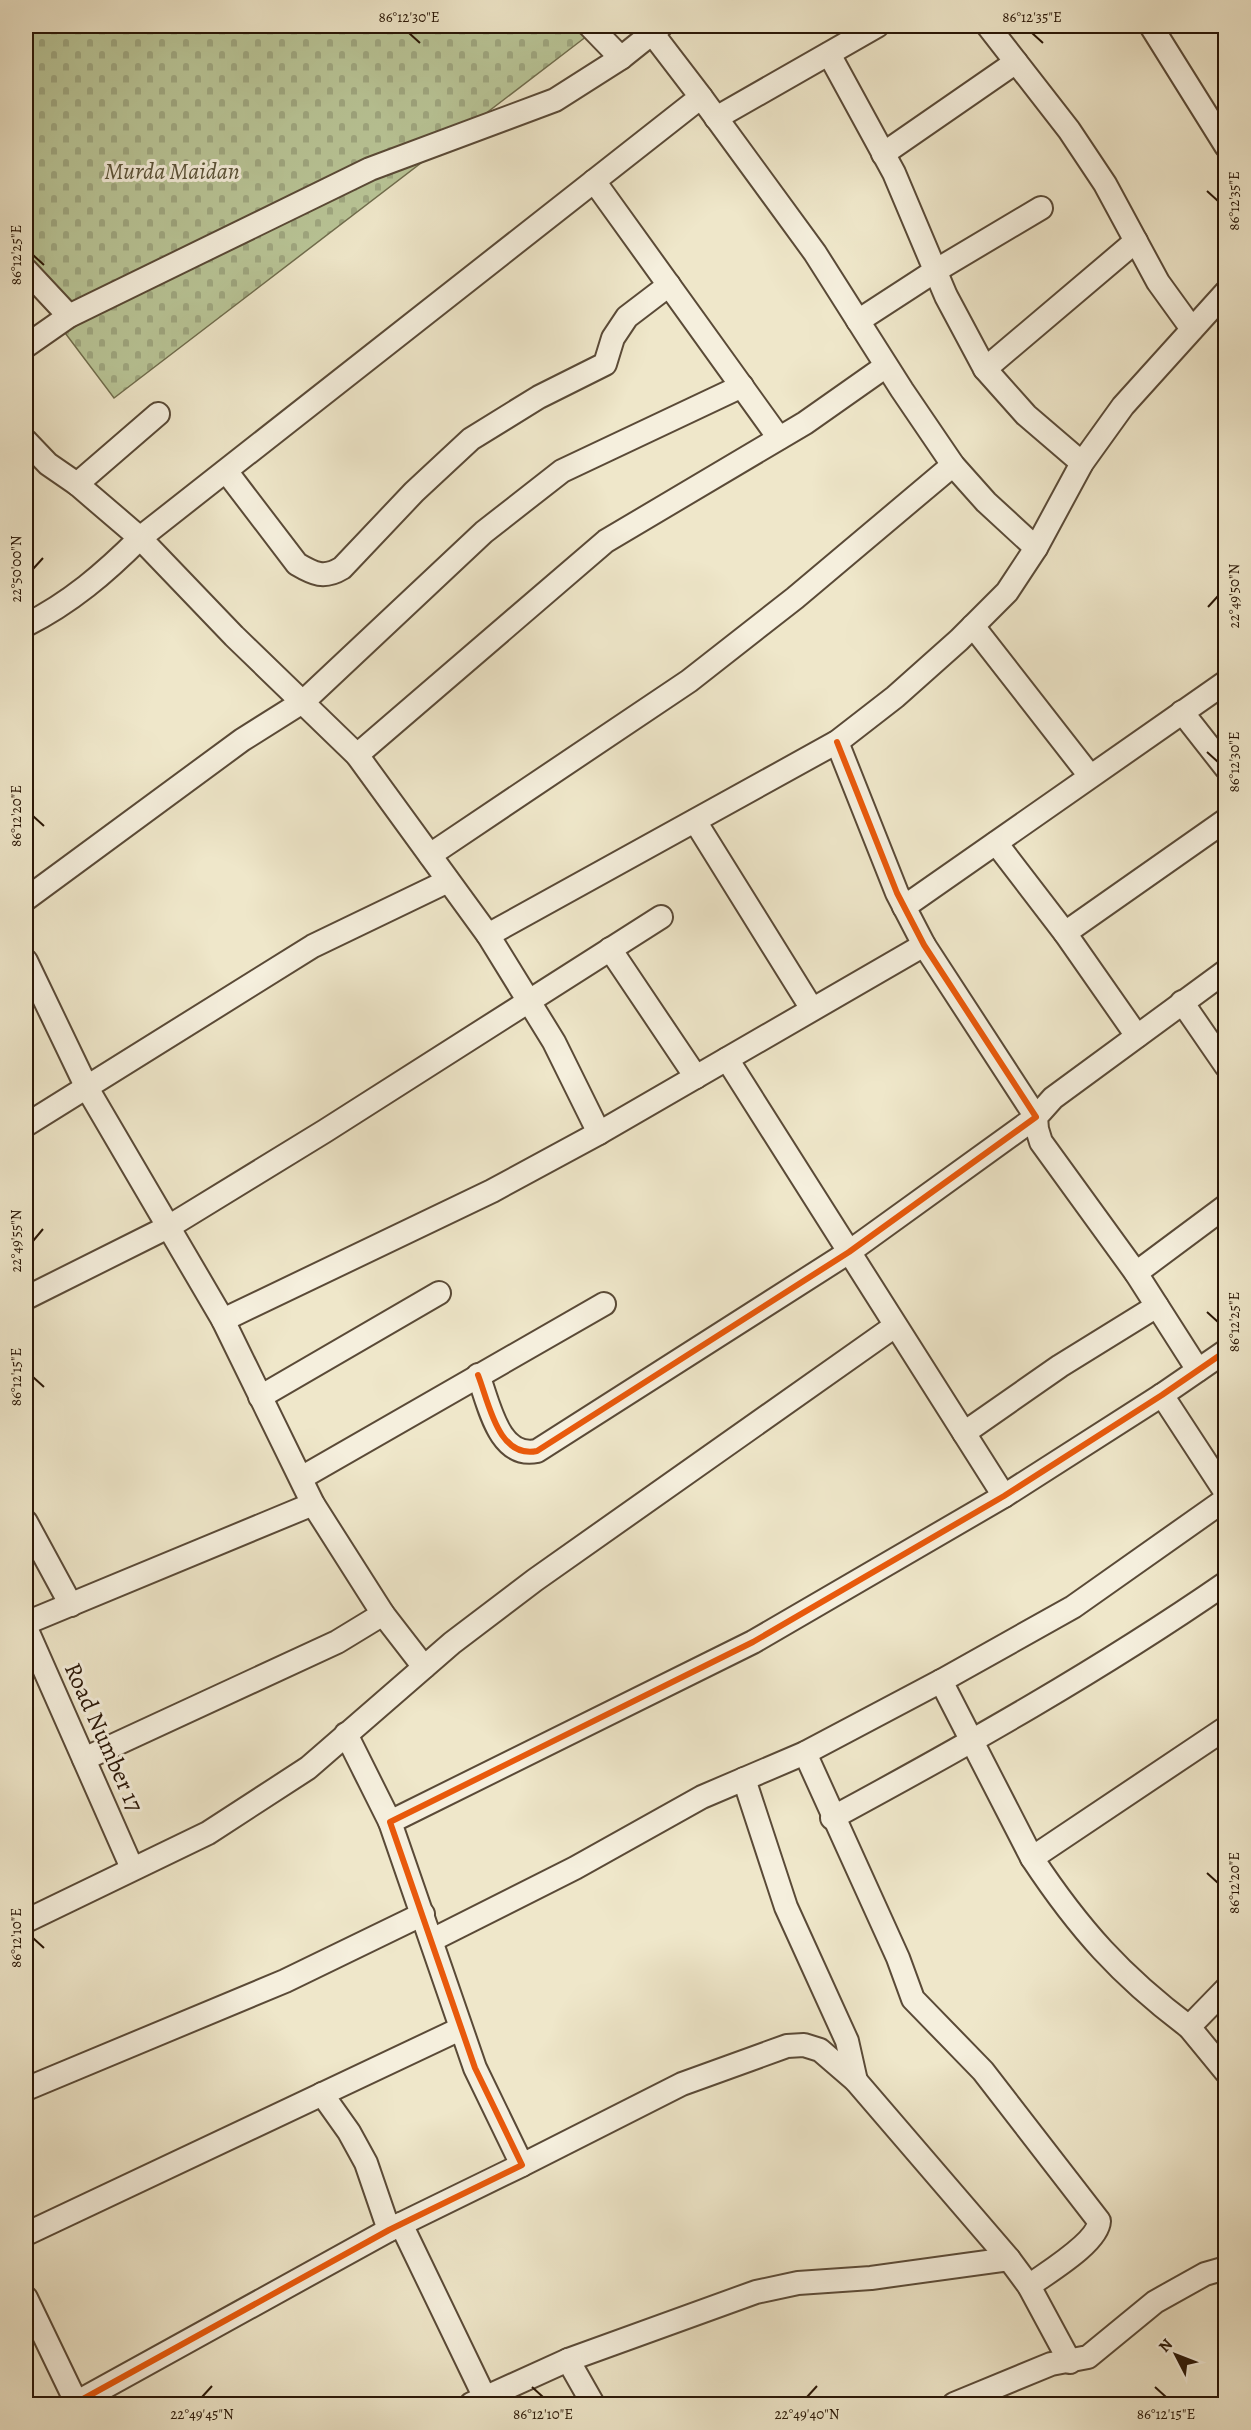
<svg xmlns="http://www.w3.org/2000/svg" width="1251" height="2430" viewBox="0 0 1251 2430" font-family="Alegreya,serif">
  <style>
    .cemetery { fill: url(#cemetery-stones); stroke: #716e4e; stroke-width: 1.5 }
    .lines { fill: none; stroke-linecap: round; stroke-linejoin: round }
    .street-casing { stroke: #5a4a37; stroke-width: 26 }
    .street { stroke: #f5efdd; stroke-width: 22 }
    .cycleway-casing { stroke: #f5efdd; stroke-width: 10 }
    .cycleway { stroke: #e8590c; stroke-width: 6 }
    .ticks { fill: none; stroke: #291606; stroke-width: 2 }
    .labels { text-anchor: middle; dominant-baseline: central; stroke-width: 6; stroke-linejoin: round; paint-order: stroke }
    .park-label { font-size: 24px; font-style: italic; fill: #5b5339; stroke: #f5efdd }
    .street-label { font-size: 24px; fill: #291606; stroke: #f5efdd }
    .neatline { fill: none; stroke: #291606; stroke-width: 2 }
    .ticks-label { font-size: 15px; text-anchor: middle; fill: #291606 }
  </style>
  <defs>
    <pattern id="cemetery-stones" width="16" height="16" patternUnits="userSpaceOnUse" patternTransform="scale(1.5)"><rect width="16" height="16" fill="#b9c597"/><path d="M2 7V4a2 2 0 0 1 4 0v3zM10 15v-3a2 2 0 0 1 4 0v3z" fill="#9fa881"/></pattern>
  </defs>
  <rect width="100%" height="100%" fill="#efe7ca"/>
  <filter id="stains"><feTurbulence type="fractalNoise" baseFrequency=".00333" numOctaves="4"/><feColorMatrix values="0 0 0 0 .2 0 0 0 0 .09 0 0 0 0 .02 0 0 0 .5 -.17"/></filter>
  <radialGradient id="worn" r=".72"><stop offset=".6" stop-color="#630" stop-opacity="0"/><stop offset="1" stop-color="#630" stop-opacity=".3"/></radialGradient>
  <path class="cemetery" d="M 26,26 L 578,26 L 587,36 L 114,398 L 26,281 Z"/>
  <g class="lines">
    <g class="street-casing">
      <g id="street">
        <path d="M 590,26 L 621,58 L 661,26"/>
        <path d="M 988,26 L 1069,130 L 1105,184 L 1158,282 L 1192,329"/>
        <path d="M 1151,26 L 1226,146"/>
        <path d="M 829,54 L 894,173 L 946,296 L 985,369 L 1026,415 L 1082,463"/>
        <path d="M 701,97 L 815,253 L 902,390 L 953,465 L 986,502 L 1036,548"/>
        <path d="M 716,118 L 877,26"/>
        <path d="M 883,154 L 1016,62"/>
        <path d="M 594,181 L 779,438"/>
        <path d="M 26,270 L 69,316"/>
        <path d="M 858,321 L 935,271 L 1041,208"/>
        <path d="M 26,346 L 69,316 L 370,169 L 555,100 L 621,58"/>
        <path d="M 985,369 L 1136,241"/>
        <path d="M 26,441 L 48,464 L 77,484 L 140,538 L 234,636 L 357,755 L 488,935 L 554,1042 L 599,1133"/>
        <path d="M 226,471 L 297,564 C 314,574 324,579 342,568 L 414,492 L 471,439 L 539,397 L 605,364 L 613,338 L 627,317 L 669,285"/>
        <path d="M 77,484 L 158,414"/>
        <path d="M 26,625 C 70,603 105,573 140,538 L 701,97 L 652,33"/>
        <path d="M 973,626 L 1090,776"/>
        <path d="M 1182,712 L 1226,768"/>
        <path d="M 357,755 L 606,541 L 805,423 L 886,366"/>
        <path d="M 695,821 L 812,1009"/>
        <path d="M 996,843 L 1065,933 L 1137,1036"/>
        <path d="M 430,855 L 689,681 L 795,598 L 953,465"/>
        <path d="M 26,899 L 242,740 L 304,701 L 484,532 L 562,471 L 742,386"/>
        <path d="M 904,907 L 1226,682"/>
        <path d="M 1065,933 L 1226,820"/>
        <path d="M 488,935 L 837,742 L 895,697 L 959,640 L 1007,592 L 1036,548 L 1082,463 L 1123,406 L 1226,292"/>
        <path d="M 610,949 L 696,1077"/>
        <path d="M 26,961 L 87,1088 L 223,1320 L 313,1504 L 383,1614 L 424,1667"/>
        <path d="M 1182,1002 L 1226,1066"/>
        <path d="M 727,1059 L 1004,1496"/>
        <path d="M 26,1125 L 313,946 L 448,881"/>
        <path d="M 1136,1273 L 1226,1206"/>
        <path d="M 26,1298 L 170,1226 L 325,1131 L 661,917"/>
        <path d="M 223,1320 L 492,1191 L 599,1133 L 924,945"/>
        <path d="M 1198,1370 L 1136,1273 L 1041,1142 L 1037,1129 L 1036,1117 L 1053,1098 L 1226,971"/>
        <path d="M 478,1375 C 489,1403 498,1459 537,1451 L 849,1252 L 1036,1117 L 924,945 L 897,893 L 837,742"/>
        <path d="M 1162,1395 L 1226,1493"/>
        <path d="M 260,1397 L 439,1293"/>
        <path d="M 964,1433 L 1060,1366 L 1157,1306"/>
        <path d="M 301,1478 L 604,1304"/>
        <path d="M 26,1522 L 71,1605"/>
        <path d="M 26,1623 L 313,1504"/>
        <path d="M 26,1628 L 132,1868"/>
        <path d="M 941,1681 L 1032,1858"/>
        <path d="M 346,1734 L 390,1822"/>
        <path d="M 805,1753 L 898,1958 L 913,1999 L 983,2071 L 1099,2221 C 1098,2243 1046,2273 1029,2286"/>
        <path d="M 84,1759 L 337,1642 L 383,1614"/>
        <path d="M 744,1779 L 786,1907 L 847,2041 L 856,2081"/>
        <path d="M 832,1818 C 967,1745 1100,1670 1226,1583"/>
        <path d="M 26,1921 L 208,1833 L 308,1768 L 452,1643 L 535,1580 L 895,1326"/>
        <path d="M 432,1940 L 575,1868 L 702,1797 L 805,1753 L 941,1681 L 1073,1607 L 1226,1499"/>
        <path d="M 1226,1989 L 1189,2027 L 1226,2072"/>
        <path d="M 1189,2027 C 1121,1976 1079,1929 1032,1858 L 1226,1728"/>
        <path d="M 26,2089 L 285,1981 L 423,1914"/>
        <path d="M 322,2094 L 349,2132 L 366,2163 L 389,2230"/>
        <path d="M 522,2165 L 682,2084 L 787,2046 L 804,2045 L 820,2050 L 856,2081 L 1009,2259"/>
        <path d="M 401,2224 L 485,2398"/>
        <path d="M 26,2234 L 460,2029"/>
        <path d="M 26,2298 L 77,2404"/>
        <path d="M 568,2360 L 593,2404"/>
        <path d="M 74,2404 L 389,2230 L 522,2165 L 475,2068 L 390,1822 L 753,1642 L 1004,1496 L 1162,1395 L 1226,1351"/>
        <path d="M 471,2404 L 568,2360 L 756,2292 L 798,2283 L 871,2278 L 1009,2259 L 1029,2286 L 1070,2362"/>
        <path d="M 954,2404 L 1051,2364 L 1088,2357 L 1155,2302 L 1205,2274 L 1226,2268"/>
      </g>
    </g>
    <use href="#street" class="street"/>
    <g class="cycleway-casing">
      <g id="cycleway">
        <path d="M 478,1375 C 489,1403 498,1459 537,1451 L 849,1252 L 1036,1117 L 924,945 L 897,893 L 837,742"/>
        <path d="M 74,2404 L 389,2230 L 522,2165 L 475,2068 L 390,1822 L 753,1642 L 1004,1496 L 1162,1395 L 1226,1351"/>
      </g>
    </g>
    <use href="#cycleway" class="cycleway"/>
  </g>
  <path class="ticks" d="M 409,33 L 420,43M 1032,33 L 1043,43M 1207,191 L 1218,201M 33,255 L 44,265M 33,569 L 43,558M 1208,607 L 1218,596M 1207,752 L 1218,762M 33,816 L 44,826M 33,1241 L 43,1229M 1207,1312 L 1218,1322M 33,1377 L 44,1387M 1207,1873 L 1218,1883M 33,1938 L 44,1948M 532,2387 L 543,2397M 1155,2387 L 1166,2397M 202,2397 L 212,2386M 807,2397 L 817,2386"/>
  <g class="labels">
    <g class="park-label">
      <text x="172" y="171">Murda Maidan</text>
    </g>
    <g class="street-label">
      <text transform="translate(104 1737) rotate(66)">Road Number 17</text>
    </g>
  </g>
  <rect width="1251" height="2430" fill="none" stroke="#efe7ca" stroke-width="66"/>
  <g transform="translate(1176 2355) rotate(312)" stroke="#f5efdd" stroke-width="4.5" paint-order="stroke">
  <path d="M0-4.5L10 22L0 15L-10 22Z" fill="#291606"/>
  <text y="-9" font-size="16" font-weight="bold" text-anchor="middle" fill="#291606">N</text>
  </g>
  <rect x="33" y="33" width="1185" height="2364" class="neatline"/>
  <g class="ticks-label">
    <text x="409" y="22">86°12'30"E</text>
    <text x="1032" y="22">86°12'35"E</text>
    <text transform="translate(1234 201) rotate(-90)" y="5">86°12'35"E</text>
    <text transform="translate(16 255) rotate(-90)" y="5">86°12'25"E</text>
    <text transform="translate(16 569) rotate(-90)" y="5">22°50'00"N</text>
    <text transform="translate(1234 596) rotate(-90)" y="5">22°49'50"N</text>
    <text transform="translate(1234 762) rotate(-90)" y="5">86°12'30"E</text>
    <text transform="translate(16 816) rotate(-90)" y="5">86°12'20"E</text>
    <text transform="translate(16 1241) rotate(-90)" y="5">22°49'55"N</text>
    <text transform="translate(1234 1322) rotate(-90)" y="5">86°12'25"E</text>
    <text transform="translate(16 1377) rotate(-90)" y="5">86°12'15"E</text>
    <text transform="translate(1234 1883) rotate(-90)" y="5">86°12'20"E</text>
    <text transform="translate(16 1938) rotate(-90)" y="5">86°12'10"E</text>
    <text x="202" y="2419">22°49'45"N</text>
    <text x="543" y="2419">86°12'10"E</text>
    <text x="807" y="2419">22°49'40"N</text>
    <text x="1166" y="2419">86°12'15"E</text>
  </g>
  <rect width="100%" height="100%" filter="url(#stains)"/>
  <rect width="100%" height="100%" fill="url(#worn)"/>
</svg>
